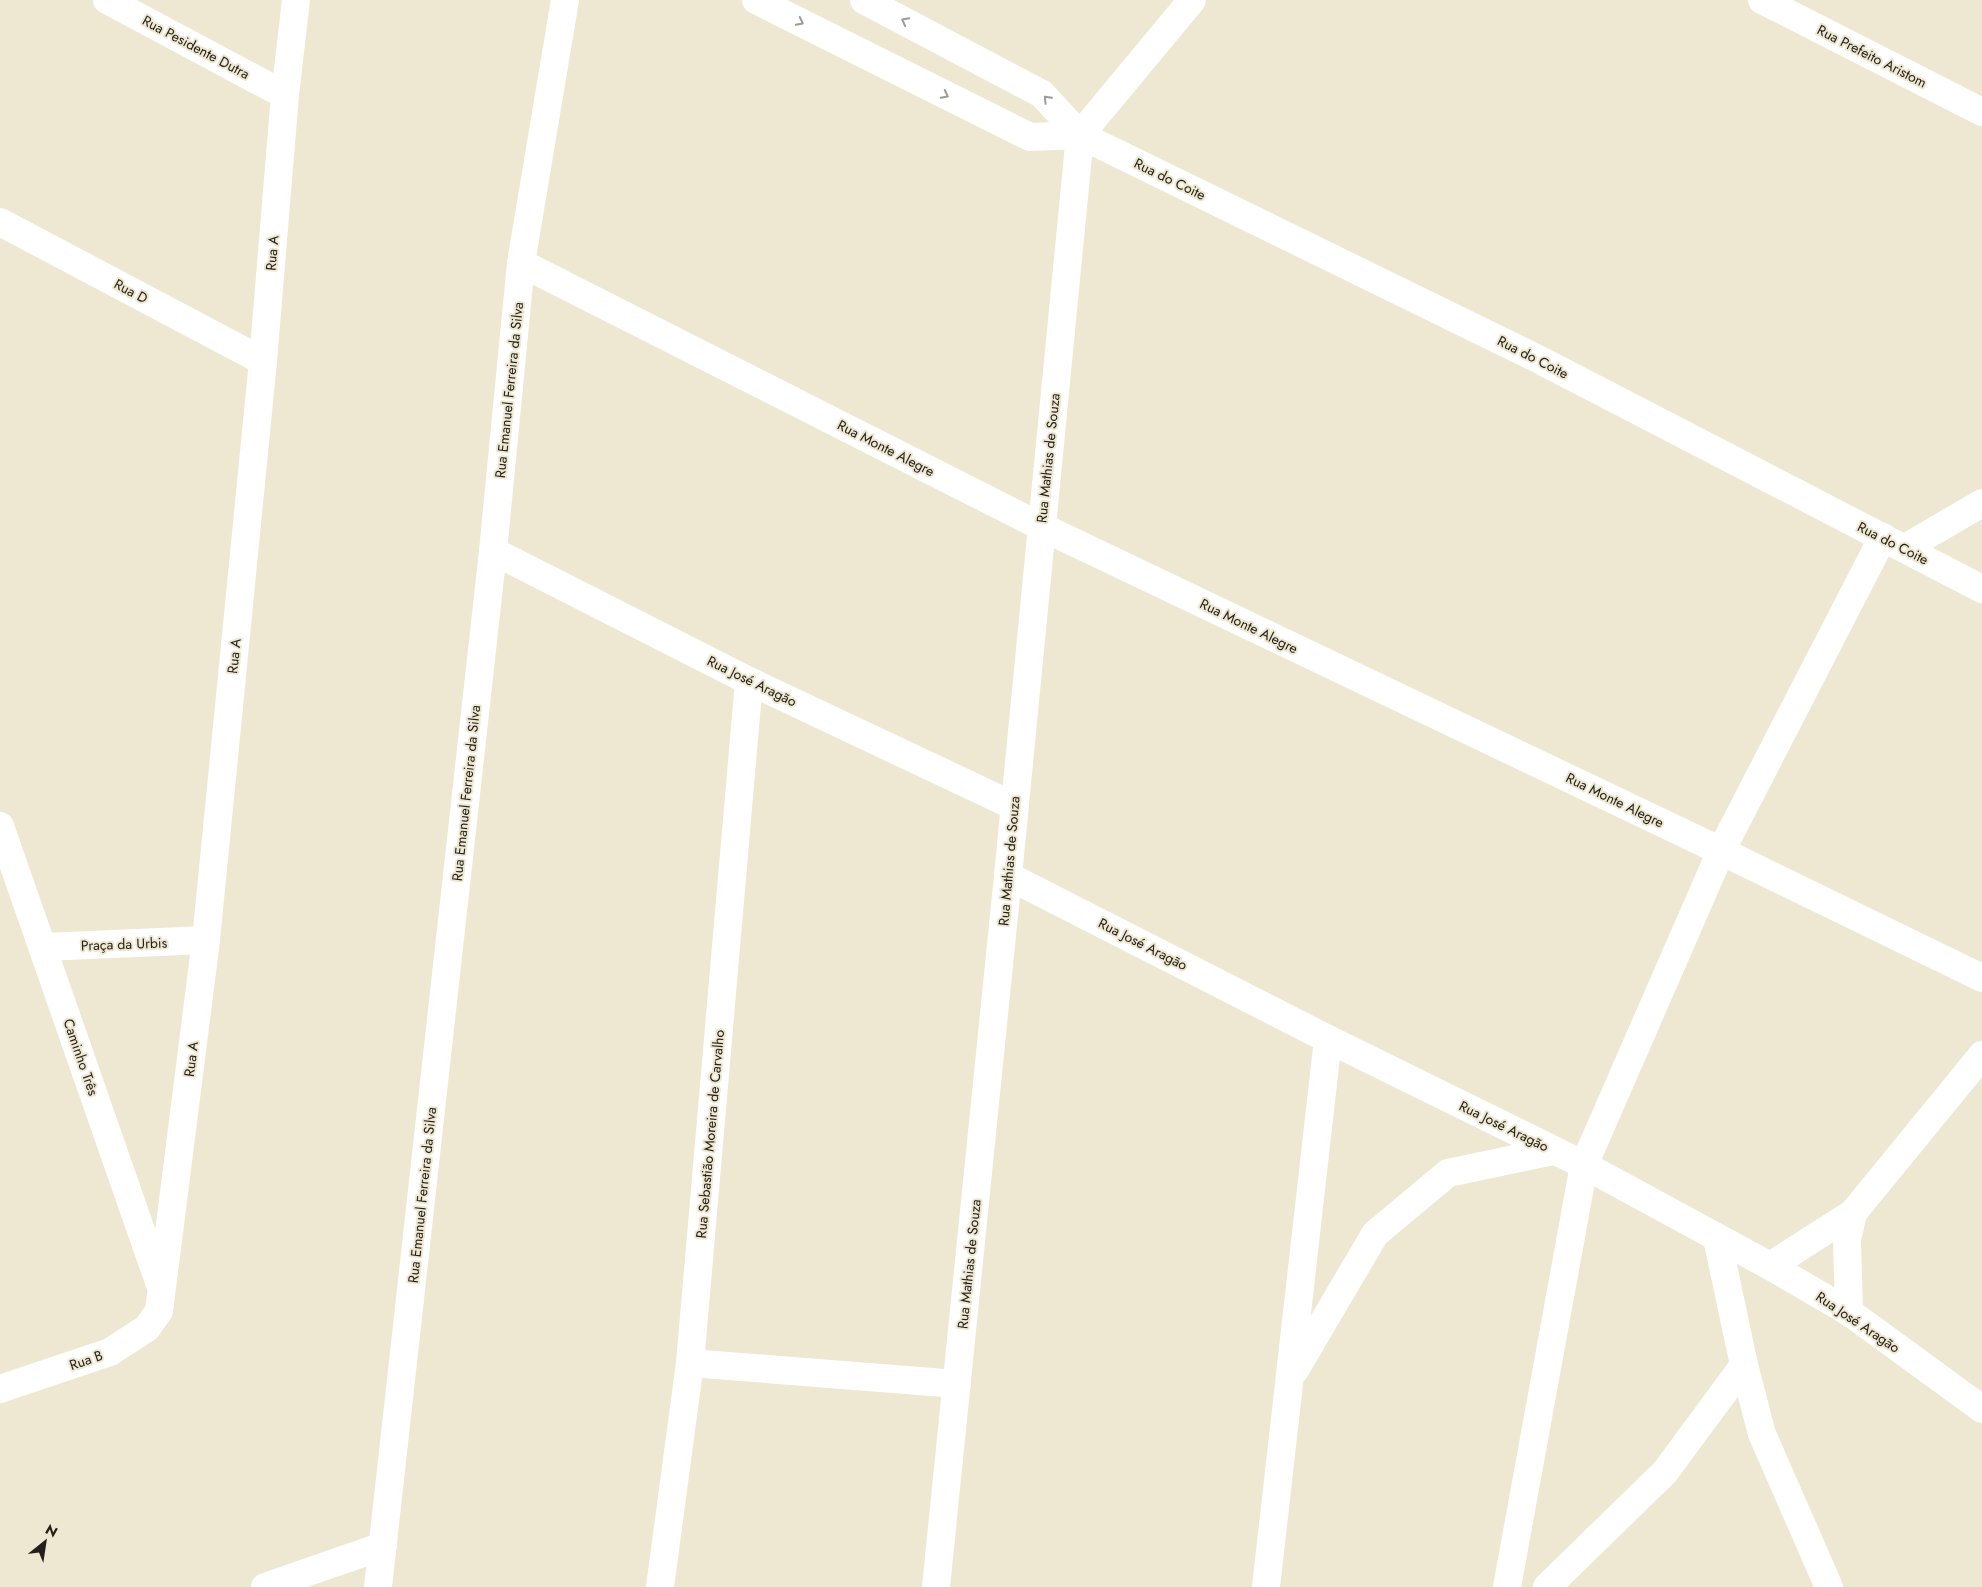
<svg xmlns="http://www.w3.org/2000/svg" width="1982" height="1587" viewBox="0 0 1982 1587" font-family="Jost,sans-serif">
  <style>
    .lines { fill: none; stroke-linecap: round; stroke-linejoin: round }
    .minor { stroke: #fff; stroke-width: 28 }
    .oneway { stroke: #9c9b98 }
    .labels { text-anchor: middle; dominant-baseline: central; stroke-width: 4; stroke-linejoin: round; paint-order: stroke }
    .street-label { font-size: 14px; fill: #232019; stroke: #eee7d1 }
  </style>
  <rect width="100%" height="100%" fill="#eee7d1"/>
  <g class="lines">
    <g class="minor">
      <path d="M 107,0 L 285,95"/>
      <path d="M 756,0 L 1030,137 L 1080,135"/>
      <path d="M 864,0 L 1042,94 L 1080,135 L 1538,359 L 1982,589"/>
      <path d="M 1762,0 L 1982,112"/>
      <path d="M 1080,135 L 1192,0"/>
      <path d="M 0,222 L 263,361"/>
      <path d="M 521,263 L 1042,527 L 1721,851 L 1982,978"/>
      <path d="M 1905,548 L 1982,503"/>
      <path d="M 493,551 L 749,681 L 1014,806"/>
      <path d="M 0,826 L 159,1282"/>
      <path d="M 1008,876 L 1328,1039 L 1584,1165 L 1770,1266 L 1849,1312 L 1982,1409"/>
      <path d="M 43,947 L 206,940"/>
      <path d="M 1717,1238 L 1744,1365 L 1762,1434 L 1829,1587"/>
      <path d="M 1770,1266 L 1853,1213"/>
      <path d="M 1849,1312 L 1847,1239 L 1853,1213 L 1982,1055"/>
      <path d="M 690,1363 L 957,1384"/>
      <path d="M 1295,1370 L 1375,1234 L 1448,1173 L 1553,1151"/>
      <path d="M 0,1389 L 110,1352 L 147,1328 L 159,1311 L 206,940 L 263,361 L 285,95 L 296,0"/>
      <path d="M 265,1587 L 383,1546"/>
      <path d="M 378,1587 L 493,551 L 521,263 L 565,0"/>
      <path d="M 660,1587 L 690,1363 L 749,681"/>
      <path d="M 936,1587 L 1008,876 L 1080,135"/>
      <path d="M 1266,1587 L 1328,1039"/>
      <path d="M 1507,1587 L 1584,1165 L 1721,851 L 1883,537"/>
      <path d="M 1547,1587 L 1665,1472 L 1744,1365"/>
    </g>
  </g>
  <defs><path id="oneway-chevron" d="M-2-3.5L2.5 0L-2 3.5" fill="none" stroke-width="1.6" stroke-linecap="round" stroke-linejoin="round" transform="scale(1.25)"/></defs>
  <g class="oneway">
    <use href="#oneway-chevron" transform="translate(905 21) rotate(-152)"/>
    <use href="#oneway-chevron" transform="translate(800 22) rotate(27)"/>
    <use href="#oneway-chevron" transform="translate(945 95) rotate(27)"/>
    <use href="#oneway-chevron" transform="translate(1047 99) rotate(-134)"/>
  </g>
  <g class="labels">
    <g class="street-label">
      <text transform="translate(196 47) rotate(28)">Rua Pesidente Dutra</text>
      <text transform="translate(1872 56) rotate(27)">Rua Prefeito Aristom</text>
      <text transform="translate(1170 179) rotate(26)">Rua do Coite</text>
      <text transform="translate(272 253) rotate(-85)">Rua A</text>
      <text transform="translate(131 291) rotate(28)">Rua D</text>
      <text transform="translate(1533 357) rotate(27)">Rua do Coite</text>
      <text transform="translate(509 390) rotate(-84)">Rua Emanuel Ferreira da Silva</text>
      <text transform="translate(886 448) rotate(27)">Rua Monte Alegre</text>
      <text transform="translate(1048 458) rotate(-84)">Rua Mathias de Souza</text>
      <text transform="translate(1893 543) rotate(27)">Rua do Coite</text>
      <text transform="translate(1249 626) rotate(26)">Rua Monte Alegre</text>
      <text transform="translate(234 656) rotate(-84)">Rua A</text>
      <text transform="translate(752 681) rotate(26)">Rua José Aragão</text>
      <text transform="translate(466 793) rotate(-84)">Rua Emanuel Ferreira da Silva</text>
      <text transform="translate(1615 800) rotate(26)">Rua Monte Alegre</text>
      <text transform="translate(1009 861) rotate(-85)">Rua Mathias de Souza</text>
      <text transform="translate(124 944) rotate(-2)">Praça da Urbis</text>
      <text transform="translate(1143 944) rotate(27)">Rua José Aragão</text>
      <text transform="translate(81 1057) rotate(71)">Caminho Três</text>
      <text transform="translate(191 1059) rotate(-83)">Rua A</text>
      <text transform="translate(1504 1126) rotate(26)">Rua José Aragão</text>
      <text transform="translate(710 1134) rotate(-85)">Rua Sebastião Moreira de Carvalho</text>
      <text transform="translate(422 1195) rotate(-84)">Rua Emanuel Ferreira da Silva</text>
      <text transform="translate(969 1264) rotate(-84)">Rua Mathias de Souza</text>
      <text transform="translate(1858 1322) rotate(34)">Rua José Aragão</text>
      <text transform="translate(86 1360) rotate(-19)">Rua B</text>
    </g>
  </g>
  <g transform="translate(45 1542) rotate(30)" stroke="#eee7d1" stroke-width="4" paint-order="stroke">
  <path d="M0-4L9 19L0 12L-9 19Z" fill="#232019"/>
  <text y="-8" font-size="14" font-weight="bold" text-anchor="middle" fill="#232019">N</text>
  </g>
</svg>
